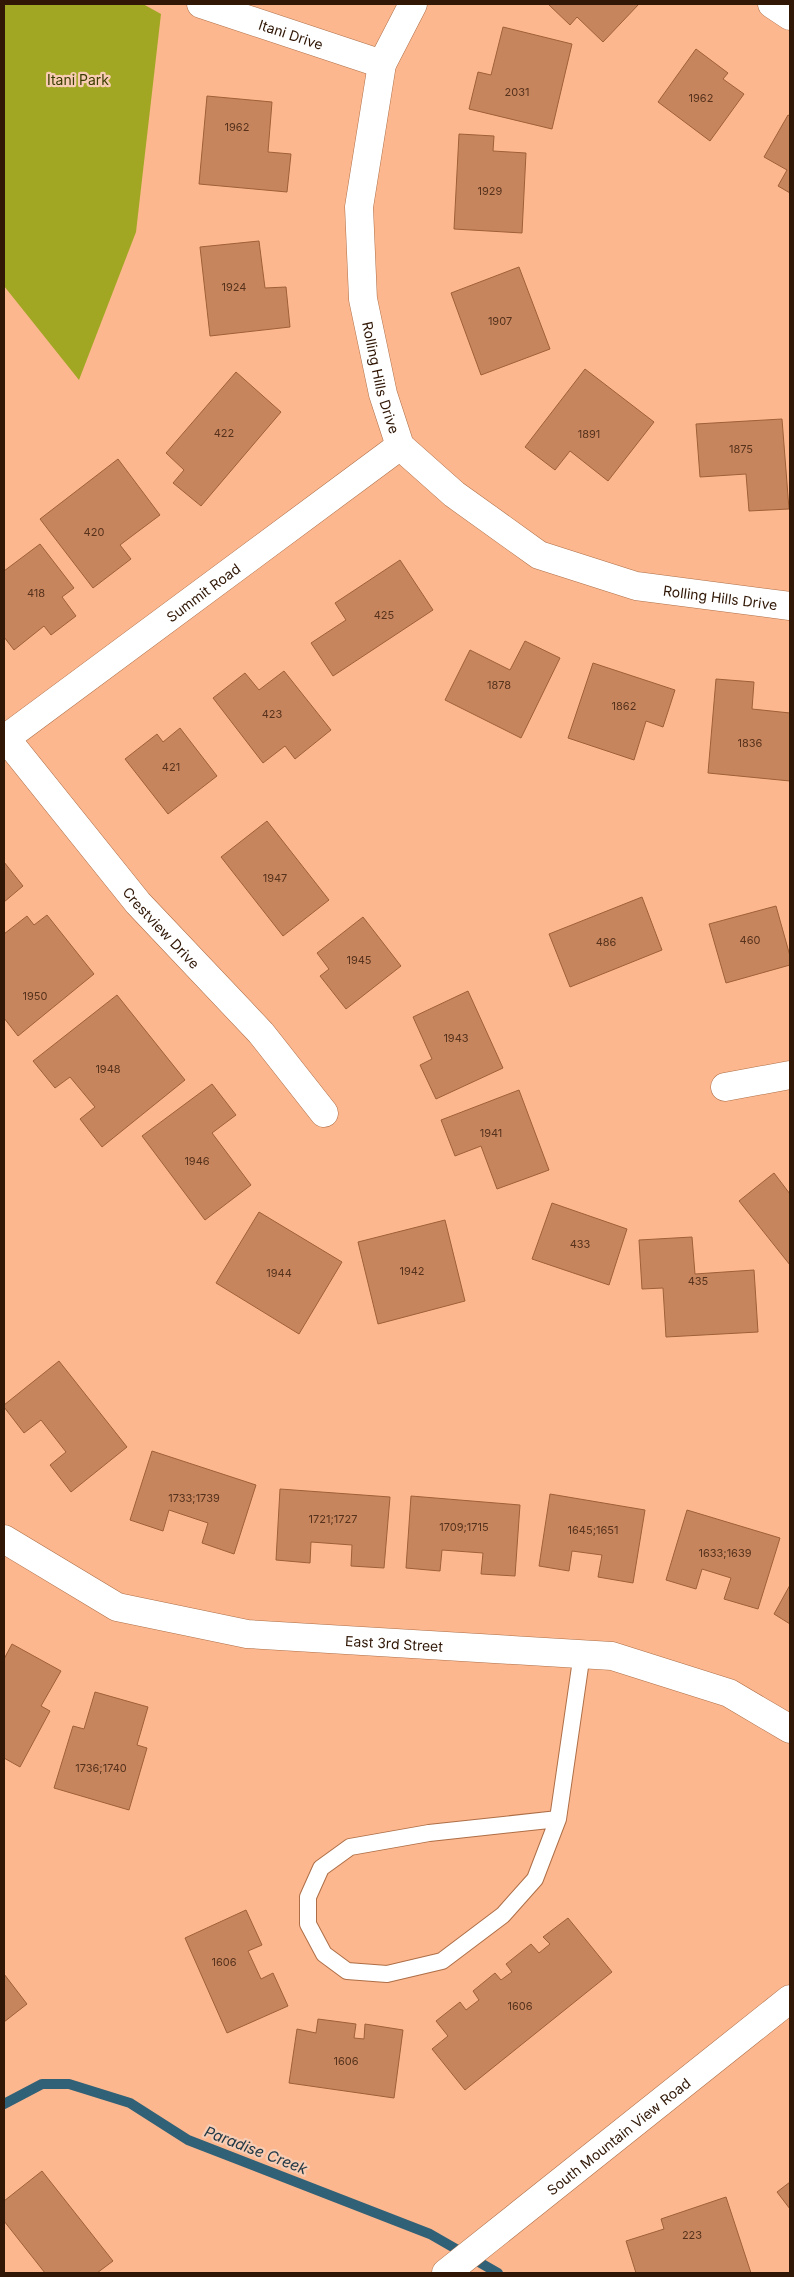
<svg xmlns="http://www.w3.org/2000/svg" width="794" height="2277" viewBox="0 0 794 2277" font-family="Inter,sans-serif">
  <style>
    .green { fill: #a2a723 }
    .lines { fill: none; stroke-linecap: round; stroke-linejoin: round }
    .stream { stroke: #306177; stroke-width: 10 }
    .building { fill: #c7855d; stroke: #9f6038 }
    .lane-casing { stroke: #ae6e46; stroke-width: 18 }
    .street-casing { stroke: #ae6e46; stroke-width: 29 }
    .secondary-casing { stroke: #ae6e46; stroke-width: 29 }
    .lane { stroke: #fff; stroke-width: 16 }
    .street { stroke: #fff; stroke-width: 28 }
    .secondary { stroke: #fff; stroke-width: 28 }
    .labels { text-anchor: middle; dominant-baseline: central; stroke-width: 4.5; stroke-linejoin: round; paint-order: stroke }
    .number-label { font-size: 11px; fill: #56321c }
    .street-label { font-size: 14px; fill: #301706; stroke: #f7ccb3 }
    .park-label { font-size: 14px; fill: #3c3e02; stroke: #f7ccb3 }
    .water-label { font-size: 15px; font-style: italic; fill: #213946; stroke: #f7ccb3 }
  </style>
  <rect width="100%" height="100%" fill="#fdb78e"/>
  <path class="green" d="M 4,4 L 143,4 L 161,14 L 136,232 L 79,380 L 4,286 Z"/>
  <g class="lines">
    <path class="stream" d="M 4,2104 L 42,2084 L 69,2084 L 130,2103 L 188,2140 L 430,2234 L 498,2273"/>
  </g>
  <g class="building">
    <path d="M 548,4 L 639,4 L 603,42 L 577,17 L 570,25 Z"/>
    <path d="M 503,27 L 572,44 L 552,129 L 469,109 L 478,72 L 491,75 Z"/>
    <path d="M 696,49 L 728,73 L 723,79 L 744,94 L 710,141 L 658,102 Z"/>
    <path d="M 207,96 L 272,102 L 268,152 L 291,154 L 287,192 L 199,184 Z"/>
    <path d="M 788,115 L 790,116 L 790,193 L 778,186 L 787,170 L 764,157 Z"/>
    <path d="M 459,134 L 494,136 L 493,151 L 526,153 L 522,233 L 454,229 Z"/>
    <path d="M 259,241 L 265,288 L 286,287 L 290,327 L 210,336 L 200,247 Z"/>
    <path d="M 519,267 L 550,349 L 481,375 L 451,293 Z"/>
    <path d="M 585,369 L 654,422 L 608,481 L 570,451 L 555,470 L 525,447 Z"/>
    <path d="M 236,372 L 281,412 L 201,506 L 173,483 L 184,470 L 166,453 Z"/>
    <path d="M 782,419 L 789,509 L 749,511 L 746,474 L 700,477 L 696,424 Z"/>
    <path d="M 118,459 L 160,515 L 120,545 L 131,559 L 93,588 L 40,519 Z"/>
    <path d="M 40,544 L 74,588 L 62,597 L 76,616 L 51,635 L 44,626 L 14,650 L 4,637 L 4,571 Z"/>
    <path d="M 400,560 L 433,610 L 333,676 L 311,643 L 346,620 L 335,603 Z"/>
    <path d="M 525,641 L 560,658 L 521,738 L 445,700 L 470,650 L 510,670 Z"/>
    <path d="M 593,663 L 675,690 L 663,727 L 646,721 L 634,760 L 568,738 Z"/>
    <path d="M 284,671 L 331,730 L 295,759 L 285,746 L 263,763 L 213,698 L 245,673 L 259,690 Z"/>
    <path d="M 716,679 L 754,682 L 752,709 L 790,713 L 790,781 L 708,773 Z"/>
    <path d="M 180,728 L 217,776 L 168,814 L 125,759 L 157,734 L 163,742 Z"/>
    <path d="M 267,821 L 329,900 L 283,936 L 221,857 Z"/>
    <path d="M 4,862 L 23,886 L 4,902 Z"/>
    <path d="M 642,897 L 662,950 L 570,987 L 549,934 Z"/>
    <path d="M 776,906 L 790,956 L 790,965 L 726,983 L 709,924 Z"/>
    <path d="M 47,915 L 94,974 L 18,1036 L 4,1018 L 4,934 L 27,916 L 34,925 Z"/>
    <path d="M 363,917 L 401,966 L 346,1009 L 320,976 L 329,969 L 317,953 Z"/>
    <path d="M 468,991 L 503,1068 L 436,1099 L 420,1065 L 432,1059 L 413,1017 Z"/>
    <path d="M 117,995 L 185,1080 L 102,1147 L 80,1119 L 95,1107 L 70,1077 L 55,1088 L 33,1061 Z"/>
    <path d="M 212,1084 L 236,1115 L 212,1133 L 251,1185 L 205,1220 L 142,1136 Z"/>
    <path d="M 519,1090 L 549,1170 L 497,1189 L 481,1146 L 455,1156 L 441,1120 Z"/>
    <path d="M 774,1173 L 790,1194 L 790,1265 L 739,1201 Z"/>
    <path d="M 552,1203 L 627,1229 L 609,1285 L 532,1259 Z"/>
    <path d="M 259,1212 L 342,1262 L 299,1334 L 216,1283 Z"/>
    <path d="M 445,1220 L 465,1301 L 378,1324 L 358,1242 Z"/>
    <path d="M 692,1237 L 695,1274 L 754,1270 L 758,1332 L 666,1337 L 663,1288 L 642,1289 L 639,1240 Z"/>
    <path d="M 59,1361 L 127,1447 L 71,1492 L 50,1465 L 66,1452 L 41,1420 L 24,1433 L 4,1407 L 4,1405 Z"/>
    <path d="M 152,1451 L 256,1485 L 234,1554 L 202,1543 L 208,1523 L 169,1510 L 163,1531 L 130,1520 Z"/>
    <path d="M 280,1489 L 390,1497 L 384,1568 L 351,1566 L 352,1545 L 311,1542 L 310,1563 L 276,1560 Z"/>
    <path d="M 550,1494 L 645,1510 L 633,1583 L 598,1577 L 602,1555 L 572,1551 L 569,1571 L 539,1566 Z"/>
    <path d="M 411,1496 L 520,1505 L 515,1576 L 481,1574 L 483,1553 L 442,1550 L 440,1571 L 406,1568 Z"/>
    <path d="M 687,1510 L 780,1538 L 758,1609 L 724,1599 L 731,1578 L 702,1569 L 696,1589 L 666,1580 Z"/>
    <path d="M 790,1585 L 790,1624 L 774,1614 Z"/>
    <path d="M 12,1644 L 61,1671 L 41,1706 L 50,1711 L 20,1767 L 4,1758 L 4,1659 Z"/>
    <path d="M 95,1692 L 148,1707 L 137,1745 L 147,1748 L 129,1810 L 54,1788 L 73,1726 L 84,1729 Z"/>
    <path d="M 246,1910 L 262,1945 L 248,1951 L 261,1979 L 273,1973 L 288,2006 L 227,2033 L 185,1938 Z"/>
    <path d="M 568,1918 L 612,1972 L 465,2090 L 432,2049 L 448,2036 L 436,2021 L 460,2002 L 466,2010 L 479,2000 L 473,1991 L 495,1973 L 501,1980 L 512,1972 L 506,1964 L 531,1944 L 539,1953 L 550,1944 L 543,1937 Z"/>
    <path d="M 4,1974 L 27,2004 L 4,2022 Z"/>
    <path d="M 318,2019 L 356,2024 L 354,2038 L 364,2039 L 365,2024 L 403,2030 L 394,2098 L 289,2083 L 297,2029 L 316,2033 Z"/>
    <path d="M 42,2171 L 113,2261 L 97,2273 L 45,2273 L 4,2221 L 4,2201 Z"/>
    <path d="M 790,2182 L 790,2209 L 777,2192 Z"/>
    <path d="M 726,2197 L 751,2273 L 636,2273 L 626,2241 L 664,2229 L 661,2219 Z"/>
  </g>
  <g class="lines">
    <g class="lane-casing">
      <path id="lane" d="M 558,1819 L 429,1833 L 350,1847 L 321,1868 L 308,1897 L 308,1924 L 324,1954 L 347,1971 L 387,1974 L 442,1961 L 503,1915 L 535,1879 L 558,1819 L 582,1653"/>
    </g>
    <g class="street-casing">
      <g id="street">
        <path id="s1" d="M 201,4 L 382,64"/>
        <path id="s2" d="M 413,4 L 382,64 L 359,207 L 363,299 L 383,394 L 400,446 L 454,494 L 539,555 L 636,586 L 790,606"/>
        <path d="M 772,4 L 790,16"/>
        <path id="s3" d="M 4,736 L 138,903 L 261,1033 L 324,1113"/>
        <path id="s4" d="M 6,738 L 400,446"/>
        <path d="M 725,1087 L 790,1075"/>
        <path id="s5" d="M 4,1539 L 117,1607 L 247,1634 L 612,1656 L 729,1693 L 790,1729"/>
      </g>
    </g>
    <g class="secondary-casing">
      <g id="secondary">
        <path id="s6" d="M 446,2273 L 790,1999"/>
      </g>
    </g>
    <use href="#lane" class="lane"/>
    <use href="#street" class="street"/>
    <use href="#secondary" class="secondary"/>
  </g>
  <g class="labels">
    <g class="number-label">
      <text x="517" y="92">2031</text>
      <text x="701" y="98">1962</text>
      <text x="237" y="127">1962</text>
      <text x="490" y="191">1929</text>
      <text x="234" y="287">1924</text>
      <text x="500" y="321">1907</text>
      <text x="224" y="433">422</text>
      <text x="589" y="434">1891</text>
      <text x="741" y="449">1875</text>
      <text x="94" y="532">420</text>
      <text x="36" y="593">418</text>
      <text x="384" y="615">425</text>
      <text x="499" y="685">1878</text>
      <text x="624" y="706">1862</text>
      <text x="272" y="714">423</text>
      <text x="750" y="743">1836</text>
      <text x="171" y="767">421</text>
      <text x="275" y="878">1947</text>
      <text x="750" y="940">460</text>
      <text x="606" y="942">486</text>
      <text x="359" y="960">1945</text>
      <text x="35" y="996">1950</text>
      <text x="456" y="1038">1943</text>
      <text x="108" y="1069">1948</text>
      <text x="491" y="1133">1941</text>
      <text x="197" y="1161">1946</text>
      <text x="580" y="1244">433</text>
      <text x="412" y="1271">1942</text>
      <text x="279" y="1273">1944</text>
      <text x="698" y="1281">435</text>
      <text x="194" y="1498">1733;1739</text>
      <text x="333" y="1519">1721;1727</text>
      <text x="464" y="1527">1709;1715</text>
      <text x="593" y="1530">1645;1651</text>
      <text x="725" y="1553">1633;1639</text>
      <text x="101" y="1768">1736;1740</text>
      <text x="224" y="1962">1606</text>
      <text x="520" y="2006">1606</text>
      <text x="346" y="2061">1606</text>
      <text x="692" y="2235">223</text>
    </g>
    <g class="street-label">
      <text stroke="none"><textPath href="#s1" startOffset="95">Itani Drive</textPath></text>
      <text stroke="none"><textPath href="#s2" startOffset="385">Rolling Hills Drive</textPath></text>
      <text stroke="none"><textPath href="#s4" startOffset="245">Summit Road</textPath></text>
      <text stroke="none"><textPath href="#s2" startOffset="820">Rolling Hills Drive</textPath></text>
      <text stroke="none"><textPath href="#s3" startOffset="248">Crestview Drive</textPath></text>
      <text stroke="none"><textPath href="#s5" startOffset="412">East 3rd Street</textPath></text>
      <text stroke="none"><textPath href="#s6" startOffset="220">South Mountain View Road</textPath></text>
    </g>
    <g class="park-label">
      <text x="78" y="79">Itani Park</text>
    </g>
    <g class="water-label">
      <text transform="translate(256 2150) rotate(21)">Paradise Creek</text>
    </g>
  </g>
  <rect width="794" height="2277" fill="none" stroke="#301706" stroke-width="10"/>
</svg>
